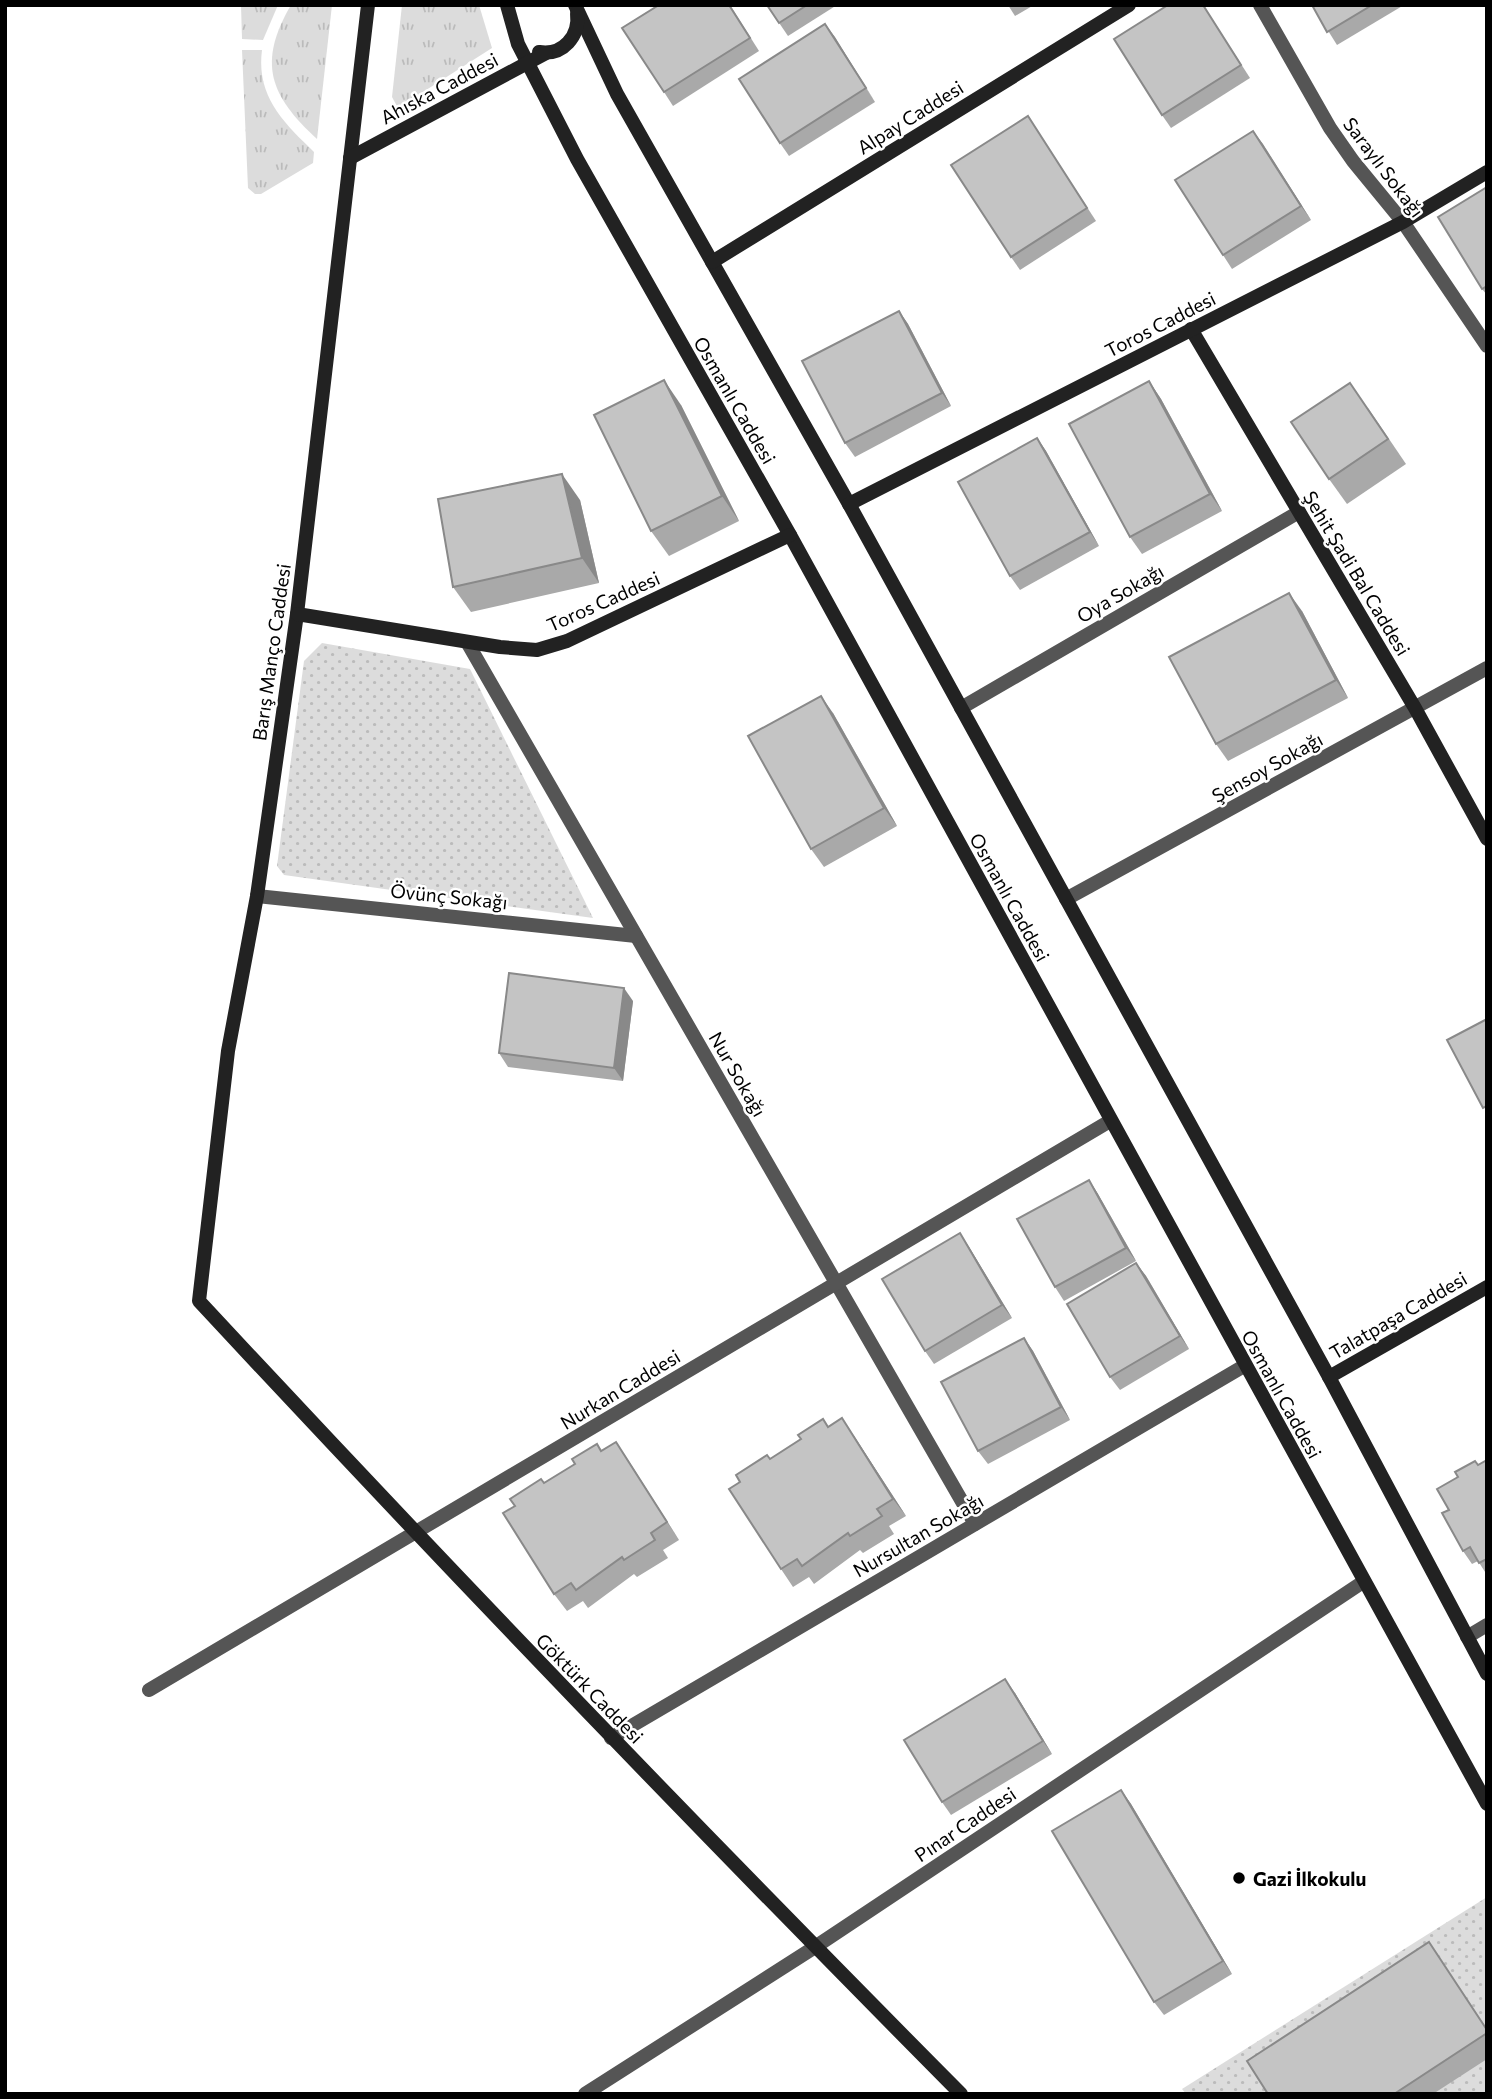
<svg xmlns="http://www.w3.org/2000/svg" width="1492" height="2099" viewBox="0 0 1492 2099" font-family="Commissioner,sans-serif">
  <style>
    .grass { fill: url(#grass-tufts) }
    .park { fill: url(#park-dots) }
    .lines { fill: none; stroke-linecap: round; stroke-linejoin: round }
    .street { stroke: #555; stroke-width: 14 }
    .secondary { stroke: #222; stroke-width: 14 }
    .wall { fill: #a9a9a9 }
    .shaded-wall { fill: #898989 }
    .building { fill: #c4c4c4; stroke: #898989; stroke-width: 2 }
    .poi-dot { fill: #000; stroke: #fff; stroke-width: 2.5 }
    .labels { text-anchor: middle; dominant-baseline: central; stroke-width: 5; stroke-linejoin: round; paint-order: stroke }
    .street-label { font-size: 19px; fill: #000; stroke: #fff }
    .poi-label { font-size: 19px; font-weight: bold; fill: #000; stroke: #fff; text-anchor: start }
  </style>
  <defs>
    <pattern id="grass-tufts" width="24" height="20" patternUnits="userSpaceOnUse" patternTransform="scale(1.75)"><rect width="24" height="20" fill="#dcdcdc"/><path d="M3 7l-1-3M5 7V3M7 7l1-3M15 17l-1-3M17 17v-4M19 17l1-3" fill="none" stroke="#bbb"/></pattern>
    <pattern id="park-dots" width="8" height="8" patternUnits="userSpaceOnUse" patternTransform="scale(1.75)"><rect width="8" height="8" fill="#dcdcdc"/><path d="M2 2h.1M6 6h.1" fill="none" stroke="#bbb" stroke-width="1.8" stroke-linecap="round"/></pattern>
  </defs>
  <rect width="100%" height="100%" fill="#fff"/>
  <g class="grass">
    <path d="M 241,5 L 278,5 L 263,40 L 242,39 Z"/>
    <path d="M 291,5 L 332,5 L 317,139 C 270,96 257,63 291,5 Z"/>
    <path d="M 402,5 L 479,5 L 492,48 L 398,108 L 392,97 Z"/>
    <path d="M 242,50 L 262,50 C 256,96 283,122 314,152 L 313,163 L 261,194 L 255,194 L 248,188 Z"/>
  </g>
  <g class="park">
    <path d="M 322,643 L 470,669 L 593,918 L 284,875 L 277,866 L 304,661 Z"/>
    <path d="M 1487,1897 L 1487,2094 L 1186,2094 L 1182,2089 Z"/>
  </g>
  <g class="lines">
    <g class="street">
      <path d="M 1260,5 L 1330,128 L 1353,161 L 1403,222 L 1487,346"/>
      <path d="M 467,642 L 975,1524"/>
      <path d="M 961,708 L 1299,512"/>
      <path d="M 257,896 L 636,936"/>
      <path d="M 1066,899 L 1487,668"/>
      <path d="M 1467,1637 L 1487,1625"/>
      <path d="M 149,1690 L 1110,1121"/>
      <path d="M 611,1738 L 1244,1366"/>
      <path d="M 585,2094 L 815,1947 L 1363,1582"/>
    </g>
    <g class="secondary">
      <path d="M 368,5 L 297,614 L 257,896 L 228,1051 L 199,1301 C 449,1570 703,1834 961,2094"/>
      <path d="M 507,5 L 518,44 L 577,159 L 790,535 L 1487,1804"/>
      <path d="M 575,5 L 617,94 L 849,504 L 1329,1377 L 1487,1674"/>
      <path d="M 539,52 C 563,56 580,36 577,13"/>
      <path d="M 350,158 L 546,53"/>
      <path d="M 712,262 L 1129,5"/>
      <path d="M 1191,329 L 1415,708 L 1487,839"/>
      <path d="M 849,504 L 1403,222 L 1487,172"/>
      <path d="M 297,614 L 500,647 L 537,650 L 567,641 L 790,535"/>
      <path d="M 1329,1377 L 1487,1287"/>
    </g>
  </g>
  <g class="wall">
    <path d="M 730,5 L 759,51 L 673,106 L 664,92 Z"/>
    <path d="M 767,5 L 837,5 L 788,36 Z"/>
    <path d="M 1008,5 L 1034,5 L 1015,16 Z"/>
    <path d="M 1168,5 L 1203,5 L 1250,78 L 1171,128 L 1162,115 Z"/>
    <path d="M 1312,5 L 1404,5 L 1337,45 Z"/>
    <path d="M 825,24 L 875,102 L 789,156 L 780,143 Z"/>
    <path d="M 1028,116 L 1096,221 L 1020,270 L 1011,257 Z"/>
    <path d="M 1253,131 L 1311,220 L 1232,269 L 1223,255 Z"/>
    <path d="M 1487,187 L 1487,295 L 1482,289 Z"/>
    <path d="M 899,311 L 908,324 L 951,406 L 855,457 L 845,443 Z"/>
    <path d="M 1149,381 L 1161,399 L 1222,511 L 1142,554 L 1130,537 Z"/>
    <path d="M 681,405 L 739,521 L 669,556 L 651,531 Z"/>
    <path d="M 1368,408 L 1406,464 L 1347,504 L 1329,479 Z"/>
    <path d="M 1037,438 L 1046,451 L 1099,546 L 1020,590 L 1010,576 Z"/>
    <path d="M 580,500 L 599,583 L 471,612 L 453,587 Z"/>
    <path d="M 1302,611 L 1348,698 L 1228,761 L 1216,744 Z"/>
    <path d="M 833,713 L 897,826 L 824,867 L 811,849 Z"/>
    <path d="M 633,1001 L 623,1081 L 508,1067 L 499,1053 Z"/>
    <path d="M 1089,1180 L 1098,1194 L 1136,1261 L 1064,1301 L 1055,1287 Z"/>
    <path d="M 969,1247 L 1012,1318 L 934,1364 L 925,1351 Z"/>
    <path d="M 1136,1263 L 1146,1276 L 1189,1349 L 1120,1390 L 1110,1377 Z"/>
    <path d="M 1024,1338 L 1033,1351 L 1070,1420 L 988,1464 L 978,1451 Z"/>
    <path d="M 828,1427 L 854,1436 L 906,1516 L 889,1526 L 894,1534 L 863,1553 L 860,1550 L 814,1584 L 809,1577 L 793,1587 L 781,1569 L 740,1482 L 770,1459 Z"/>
    <path d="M 597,1444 L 602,1451 L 628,1460 L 679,1540 L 663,1550 L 668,1558 L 637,1577 L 634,1574 L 588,1608 L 583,1601 L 567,1611 L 554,1594 L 515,1506 L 544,1483 L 575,1464 Z"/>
    <path d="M 1487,1460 L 1487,1575 L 1478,1561 L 1472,1564 L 1463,1551 L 1449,1510 L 1478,1465 Z"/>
    <path d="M 1015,1693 L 1052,1754 L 951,1815 L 942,1802 Z"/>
    <path d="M 1121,1790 L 1131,1804 L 1232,1974 L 1164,2015 L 1154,2002 Z"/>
    <path d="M 1429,1942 L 1487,2029 L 1487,2059 L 1433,2094 L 1268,2094 Z"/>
  </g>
  <g class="shaded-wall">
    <path d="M 825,24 L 835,37 L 875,102 L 866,88 Z"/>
    <path d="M 1253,131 L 1263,144 L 1311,220 L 1301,206 Z"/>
    <path d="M 899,311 L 908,324 L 951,406 L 942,393 Z"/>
    <path d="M 664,380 L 681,405 L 739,521 L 722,496 Z"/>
    <path d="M 1149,381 L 1161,399 L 1222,511 L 1210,494 Z"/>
    <path d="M 1037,438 L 1046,451 L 1099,546 L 1090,532 Z"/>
    <path d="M 562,474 L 580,500 L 599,583 L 582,558 Z"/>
    <path d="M 1289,593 L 1302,611 L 1348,698 L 1336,680 Z"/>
    <path d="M 821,696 L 833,713 L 897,826 L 884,808 Z"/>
    <path d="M 624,988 L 633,1001 L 623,1081 L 614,1068 Z"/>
    <path d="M 1089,1180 L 1098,1194 L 1136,1261 L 1126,1248 Z"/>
    <path d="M 960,1233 L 969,1247 L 1012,1318 L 1002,1305 Z"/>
    <path d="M 1136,1263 L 1146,1276 L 1189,1349 L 1180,1336 Z"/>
    <path d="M 1024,1338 L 1033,1351 L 1070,1420 L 1061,1407 Z"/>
    <path d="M 842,1418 L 854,1436 L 906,1516 L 893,1499 Z"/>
    <path d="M 616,1442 L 628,1460 L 679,1540 L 667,1522 Z"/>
    <path d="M 1005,1679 L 1015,1693 L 1052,1754 L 1043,1741 Z"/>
    <path d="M 1121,1790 L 1131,1804 L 1232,1974 L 1223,1961 Z"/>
  </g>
  <g class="building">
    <path d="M 659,5 L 729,5 L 750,38 L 664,92 L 622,28 Z"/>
    <path d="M 767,5 L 807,5 L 779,23 Z"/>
    <path d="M 1168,5 L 1203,5 L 1241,65 L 1162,115 L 1114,39 Z"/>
    <path d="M 1312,5 L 1372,5 L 1327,32 Z"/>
    <path d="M 825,24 L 866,88 L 780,143 L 739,79 Z"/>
    <path d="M 1028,116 L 1087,208 L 1011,257 L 951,165 Z"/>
    <path d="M 1253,131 L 1301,206 L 1223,255 L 1175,180 Z"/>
    <path d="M 1487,187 L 1487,286 L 1482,289 L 1438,217 Z"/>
    <path d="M 899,311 L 942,393 L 845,443 L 802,361 Z"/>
    <path d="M 664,380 L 722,496 L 651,531 L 594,415 Z"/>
    <path d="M 1149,381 L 1210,494 L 1130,537 L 1069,424 Z"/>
    <path d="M 1350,383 L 1388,439 L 1329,479 L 1291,422 Z"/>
    <path d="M 1037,438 L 1090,532 L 1010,576 L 958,482 Z"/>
    <path d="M 562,474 L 582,558 L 453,587 L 438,499 Z"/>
    <path d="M 1289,593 L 1336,680 L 1216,744 L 1169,657 Z"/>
    <path d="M 821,696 L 884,808 L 811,849 L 748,736 Z"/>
    <path d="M 509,973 L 624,988 L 614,1068 L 499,1053 Z"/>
    <path d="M 1487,1019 L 1487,1106 L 1483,1108 L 1447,1040 Z"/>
    <path d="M 1089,1180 L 1126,1248 L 1055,1287 L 1017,1219 Z"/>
    <path d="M 960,1233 L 1002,1305 L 925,1351 L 882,1279 Z"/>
    <path d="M 1136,1263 L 1180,1336 L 1110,1377 L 1067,1304 Z"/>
    <path d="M 1024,1338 L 1061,1407 L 978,1451 L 941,1382 Z"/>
    <path d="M 842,1418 L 893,1499 L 877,1509 L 882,1516 L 850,1536 L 848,1533 L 802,1566 L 797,1559 L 781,1569 L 729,1489 L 740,1482 L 736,1475 L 767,1455 L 770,1459 L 801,1439 L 798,1435 L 823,1419 L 828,1427 Z"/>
    <path d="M 616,1442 L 667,1522 L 651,1533 L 655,1540 L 624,1560 L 622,1557 L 576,1590 L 571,1583 L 554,1594 L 503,1513 L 515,1506 L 510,1499 L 541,1479 L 544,1483 L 575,1464 L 572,1459 L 597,1444 L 601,1451 Z"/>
    <path d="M 1487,1460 L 1487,1559 L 1479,1563 L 1470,1547 L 1463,1551 L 1442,1513 L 1449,1510 L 1437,1489 L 1458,1477 L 1455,1472 L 1475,1461 L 1478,1465 Z"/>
    <path d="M 1005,1679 L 1043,1741 L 942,1802 L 904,1740 Z"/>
    <path d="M 1121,1790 L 1223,1961 L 1154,2002 L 1052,1831 Z"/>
    <path d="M 1429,1942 L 1487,2030 L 1487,2033 L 1394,2094 L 1268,2094 L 1247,2061 Z"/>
  </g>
  <circle class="poi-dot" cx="1239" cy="1878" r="7"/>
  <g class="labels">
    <g class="street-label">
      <text transform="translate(439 88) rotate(-28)">Ahıska Caddesi</text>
      <text transform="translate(910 117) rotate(-32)">Alpay Caddesi</text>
      <text transform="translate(1384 167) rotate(53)">Saraylı Sokağı</text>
      <text transform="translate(1160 324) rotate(-27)">Toros Caddesi</text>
      <text transform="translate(735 400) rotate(60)">Osmanlı Caddesi</text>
      <text transform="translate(1357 573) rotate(59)">Şehit Şadi Bal Caddesi</text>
      <text transform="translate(1120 593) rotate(-30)">Oya Sokağı</text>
      <text transform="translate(603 601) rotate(-24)">Toros Caddesi</text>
      <text transform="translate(271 652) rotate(-82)">Barış Manço Caddesi</text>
      <text transform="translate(1267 767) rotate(-29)">Şensoy Sokağı</text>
      <text transform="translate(449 896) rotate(6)">Övünç Sokağı</text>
      <text transform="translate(1010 897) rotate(61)">Osmanlı Caddesi</text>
      <text transform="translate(738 1074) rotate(60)">Nur Sokağı</text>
      <text transform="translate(1398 1315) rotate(-30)">Talatpaşa Caddesi</text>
      <text transform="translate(620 1389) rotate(-31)">Nurkan Caddesi</text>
      <text transform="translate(1282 1394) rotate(61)">Osmanlı Caddesi</text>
      <text transform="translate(918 1535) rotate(-30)">Nursultan Sokağı</text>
      <text transform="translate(590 1688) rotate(46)">Göktürk Caddesi</text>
      <text transform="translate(965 1824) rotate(-34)">Pınar Caddesi</text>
    </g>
    <g class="poi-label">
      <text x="1253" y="1878">Gazi İlkokulu</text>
    </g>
  </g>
  <rect width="1492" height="2099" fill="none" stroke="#000000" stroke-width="14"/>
</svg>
